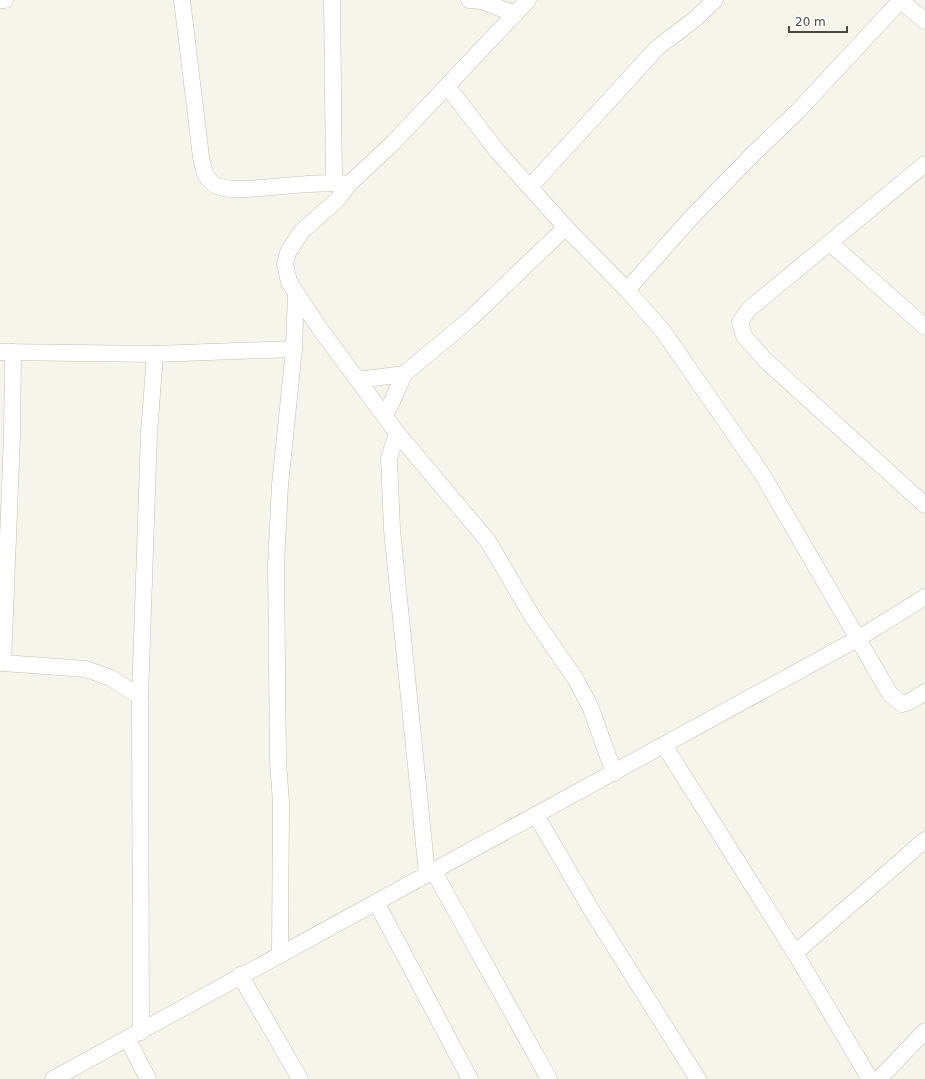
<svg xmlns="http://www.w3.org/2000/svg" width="925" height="1079" viewBox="0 0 925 1079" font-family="'DejaVu Sans',sans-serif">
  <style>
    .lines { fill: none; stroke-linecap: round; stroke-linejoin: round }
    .minor-casing { stroke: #c2bfae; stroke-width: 17 }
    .minor { stroke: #fff; stroke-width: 16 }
  </style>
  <rect width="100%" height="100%" fill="#f6f5ec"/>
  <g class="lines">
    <g class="minor-casing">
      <g id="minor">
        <path d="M 0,0 L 5,0"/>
        <path d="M 182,0 L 201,157 C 203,168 205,180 217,186 C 229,191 247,189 260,188 C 289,186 320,181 349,184"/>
        <path d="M 332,0 L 334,182"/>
        <path d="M 469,0 L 482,1 L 515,14"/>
        <path d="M 528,0 L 393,143 L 349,184 L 337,200 L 302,231 L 288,252 L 285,264 L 289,282 L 320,329 L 397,433 L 488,541 L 532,616 L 575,678 L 590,706 L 614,773"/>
        <path d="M 900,0 L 925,21"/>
        <path d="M 447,86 L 498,152 L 571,233 L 627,290 L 663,331 L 762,474 L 890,694 L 902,704 L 909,702 L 925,692"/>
        <path d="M 925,164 L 749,309 L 740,322 L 744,336 L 765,360 L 925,505"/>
        <path d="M 530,187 L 657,48 L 695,19 L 715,0"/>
        <path d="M 830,243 L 925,327"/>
        <path d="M 627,290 L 689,220 L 753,154 L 797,112 L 901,0"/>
        <path d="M 0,352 L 155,354 L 294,349"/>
        <path d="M 358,380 L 404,374"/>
        <path d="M 385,414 L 390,406 L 404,374 L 469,320 L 566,227"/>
        <path d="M 397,433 L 389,458 L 392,530 L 427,874"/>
        <path d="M 0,661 L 3,663 L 86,669 L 111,678 L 140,697"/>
        <path d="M 3,663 L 12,436 L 13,352"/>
        <path d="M 664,745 L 795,953 L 870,1079"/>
        <path d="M 536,815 L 592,911 L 698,1079"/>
        <path d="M 433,870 L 549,1079"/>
        <path d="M 376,902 L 470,1079"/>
        <path d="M 280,953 L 281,802 L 278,762 L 276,566 L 280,485 L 294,349 L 296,293"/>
        <path d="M 795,953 L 925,840"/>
        <path d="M 240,975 L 300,1079"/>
        <path d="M 141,1032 L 140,697 L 149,433 L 155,354"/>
        <path d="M 128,1040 L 148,1079"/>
        <path d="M 53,1079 L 859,638 L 925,597"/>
        <path d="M 879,1079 L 925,1031"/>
      </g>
    </g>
    <use href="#minor" class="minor"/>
  </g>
  <path d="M789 26v6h58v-6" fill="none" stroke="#4b4839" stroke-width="2"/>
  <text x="795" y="26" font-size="12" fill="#4b4839" stroke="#ffffff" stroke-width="3" paint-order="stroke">20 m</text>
</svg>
